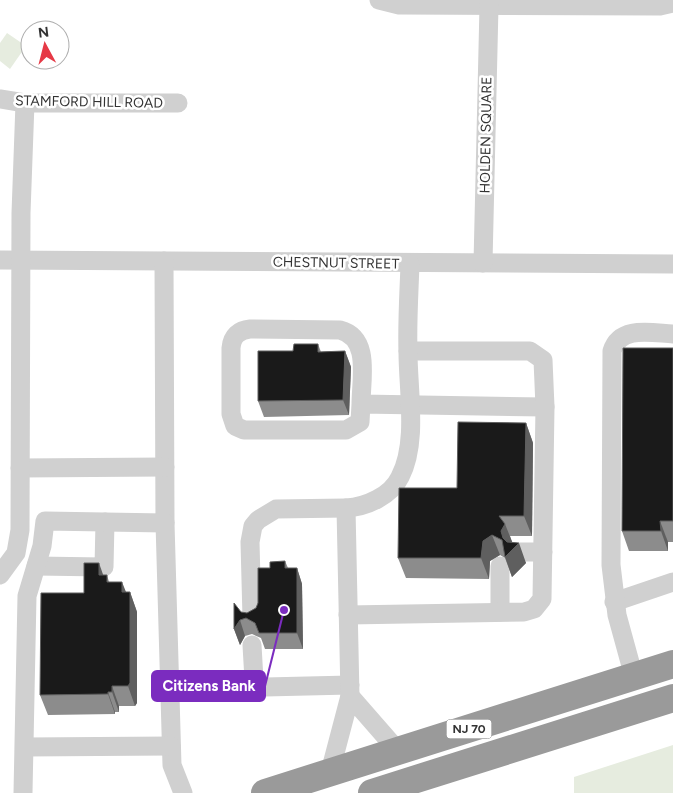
<svg xmlns="http://www.w3.org/2000/svg" width="673" height="793" viewBox="0 0 673 793" font-family="Figtree,sans-serif">
  <style>
    .green { fill: #e6ecdf }
    .lines { fill: none; stroke-linecap: round; stroke-linejoin: round }
    .minor { stroke: #d0d0d0; stroke-width: 19 }
    .highway { stroke: #9a9a9a; stroke-width: 28 }
    .wall { fill: #8c8c8c }
    .shaded-wall { fill: #5f5f5f }
    .building { fill: #1a1a1a; stroke: #5f5f5f }
    .labels { text-anchor: middle; dominant-baseline: central; stroke-width: 5; stroke-linejoin: round; paint-order: stroke }
    .shield { fill: #fff; stroke: #707070; stroke-width: 1 }
    .shield-label { font-size: 12px; font-weight: bold; fill: #333 }
    .street-label { font-size: 14px; fill: #333; stroke: #fff }
    .leader { fill: none; stroke: #7b2cbf; stroke-width: 2 }
    .callout-dot { fill: #7b2cbf; stroke: #fff; stroke-width: 2 }
    .callout { fill: #7b2cbf; stroke: #7b2cbf; stroke-width: 2 }
    .callout-label { font-size: 15px; text-anchor: middle; font-weight: bold; fill: #fff }
  </style>
  <rect width="100%" height="100%" fill="#fff"/>
  <g class="green">
    <path d="M 7,33 L 26,46 L 10,69 L 0,61 L 0,43 Z"/>
    <path d="M 673,745 L 673,793 L 574,793 L 574,777 Z"/>
  </g>
  <g class="lines">
    <g class="minor">
      <path d="M 379,0 L 399,5 L 660,6 L 673,3"/>
      <path d="M 0,99 L 25,103 L 178,103"/>
      <path d="M 0,260 L 673,264"/>
      <path d="M 164,261 L 165,523 L 172,765 L 183,793"/>
      <path d="M 483,263 L 489,6"/>
      <path d="M 361,404 C 361,379 371,338 340,330 L 250,329 C 239,330 232,336 231,348 L 231,414 L 235,426 L 244,430 L 346,430 L 360,422 L 361,404 L 545,407"/>
      <path d="M 20,468 L 165,467"/>
      <path d="M 520,552 L 543,552"/>
      <path d="M 36,566 L 104,567 L 105,522"/>
      <path d="M 500,566 L 500,612"/>
      <path d="M 0,575 L 16,553 L 20,530 L 21,213 L 25,103"/>
      <path d="M 614,602 L 673,582"/>
      <path d="M 348,615 L 524,612 L 534,609 L 542,599 L 545,407 L 543,360 L 530,351 L 408,351"/>
      <path d="M 252,618 L 250,542 L 253,526 L 258,520 L 276,509 L 346,508"/>
      <path d="M 252,645 L 254,680 L 265,687 L 350,685"/>
      <path d="M 634,677 L 617,615 L 611,565 L 612,351 C 620,325 652,333 673,334"/>
      <path d="M 350,696 L 346,508 C 366,507 391,496 400,477 C 418,443 408,390 408,352 C 407,323 409,293 410,264"/>
      <path d="M 25,747 L 171,746"/>
      <path d="M 330,772 L 350,696 L 398,751"/>
      <path d="M 23,793 L 27,596 L 42,546 L 45,521 L 165,523"/>
    </g>
    <g class="highway">
      <path d="M 265,793 L 673,664"/>
      <path d="M 372,793 L 673,698"/>
    </g>
  </g>
  <g class="wall">
    <path d="M 318,344 L 321,352 L 345,351 L 351,367 L 349,415 L 264,417 L 258,401 Z"/>
    <path d="M 673,348 L 673,542 L 668,542 L 668,551 L 629,551 L 622,531 Z"/>
    <path d="M 526,423 L 533,443 L 532,536 L 510,536 L 512,542 L 526,563 L 512,577 L 505,558 L 500,555 L 490,561 L 489,579 L 406,578 L 398,558 L 457,488 Z"/>
    <path d="M 285,561 L 288,568 L 297,568 L 302,584 L 303,649 L 265,649 L 261,638 L 252,634 L 245,636 L 240,645 L 234,629 L 241,612 L 247,613 L 256,608 L 258,603 L 270,568 Z"/>
    <path d="M 103,575 L 107,575 L 109,582 L 126,592 L 130,592 L 137,612 L 137,703 L 135,706 L 119,706 L 119,712 L 115,712 L 115,714 L 48,715 L 40,695 Z"/>
  </g>
  <g class="shaded-wall">
    <path d="M 345,351 L 351,367 L 349,415 L 343,400 Z"/>
    <path d="M 526,423 L 533,443 L 532,536 L 524,516 Z"/>
    <path d="M 660,521 L 668,542 L 668,551 L 661,531 Z"/>
    <path d="M 505,524 L 513,544 L 519,543 L 526,563 L 512,577 L 505,557 L 503,538 L 501,531 Z"/>
    <path d="M 492,535 L 500,555 L 490,561 L 489,579 L 481,558 L 483,541 Z"/>
    <path d="M 99,563 L 106,583 L 99,575 Z"/>
    <path d="M 297,568 L 302,584 L 303,649 L 297,633 Z"/>
    <path d="M 122,582 L 130,602 L 122,592 Z"/>
    <path d="M 130,592 L 137,612 L 137,703 L 135,706 L 128,686 Z"/>
    <path d="M 240,620 L 245,636 L 240,645 L 234,629 Z"/>
    <path d="M 112,686 L 119,706 L 119,712 L 112,692 Z"/>
    <path d="M 108,692 L 115,712 L 115,714 L 108,694 Z"/>
  </g>
  <g class="building">
    <path d="M 294,344 L 318,344 L 318,352 L 345,351 L 343,400 L 258,401 L 258,351 L 293,351 Z"/>
    <path d="M 623,348 L 673,348 L 673,521 L 660,521 L 661,531 L 622,531 Z"/>
    <path d="M 458,422 L 526,423 L 524,516 L 499,516 L 505,524 L 501,531 L 503,538 L 507,542 L 519,543 L 505,557 L 502,540 L 492,535 L 483,541 L 481,558 L 398,558 L 399,488 L 457,488 Z"/>
    <path d="M 285,561 L 285,568 L 297,568 L 297,633 L 259,633 L 255,623 L 246,618 L 240,620 L 234,629 L 234,603 L 241,612 L 247,613 L 256,608 L 258,603 L 258,568 L 270,568 L 270,562 Z"/>
    <path d="M 84,563 L 99,563 L 99,575 L 107,575 L 107,582 L 122,582 L 122,592 L 130,592 L 130,683 L 128,686 L 112,686 L 112,692 L 108,692 L 108,694 L 40,695 L 41,593 L 84,593 Z"/>
  </g>
  <g class="labels">
    <rect class="shield" x="446.5" y="719.5" width="45" height="19" rx="4"/>
    <g class="shield-label">
      <text x="469" y="729">NJ 70</text>
    </g>
    <g class="street-label">
      <text transform="translate(89 102) rotate(1)">STAMFORD HILL ROAD</text>
      <text transform="translate(486 135) rotate(-89)">HOLDEN SQUARE</text>
      <text transform="translate(336 263) rotate(1)">CHESTNUT STREET</text>
    </g>
  </g>
  <path class="leader" d="M284 610L265 686"/>
  <circle class="callout-dot" cx="284" cy="610" r="5"/>
  <rect class="callout" x="152" y="671" width="113" height="30" rx="5"/>
  <g class="callout-label">
    <text x="209" y="691">Citizens Bank</text>
  </g>
  <g transform="translate(45 45) rotate(353)"><circle r="24" fill="#ffffff" stroke="#adadad"/>
  <path d="M0-4L9 19L0 12L-9 19Z" fill="#e63946"/>
  <text y="-8" font-size="14" font-weight="bold" text-anchor="middle" fill="#333333">N</text>
  </g>
</svg>
